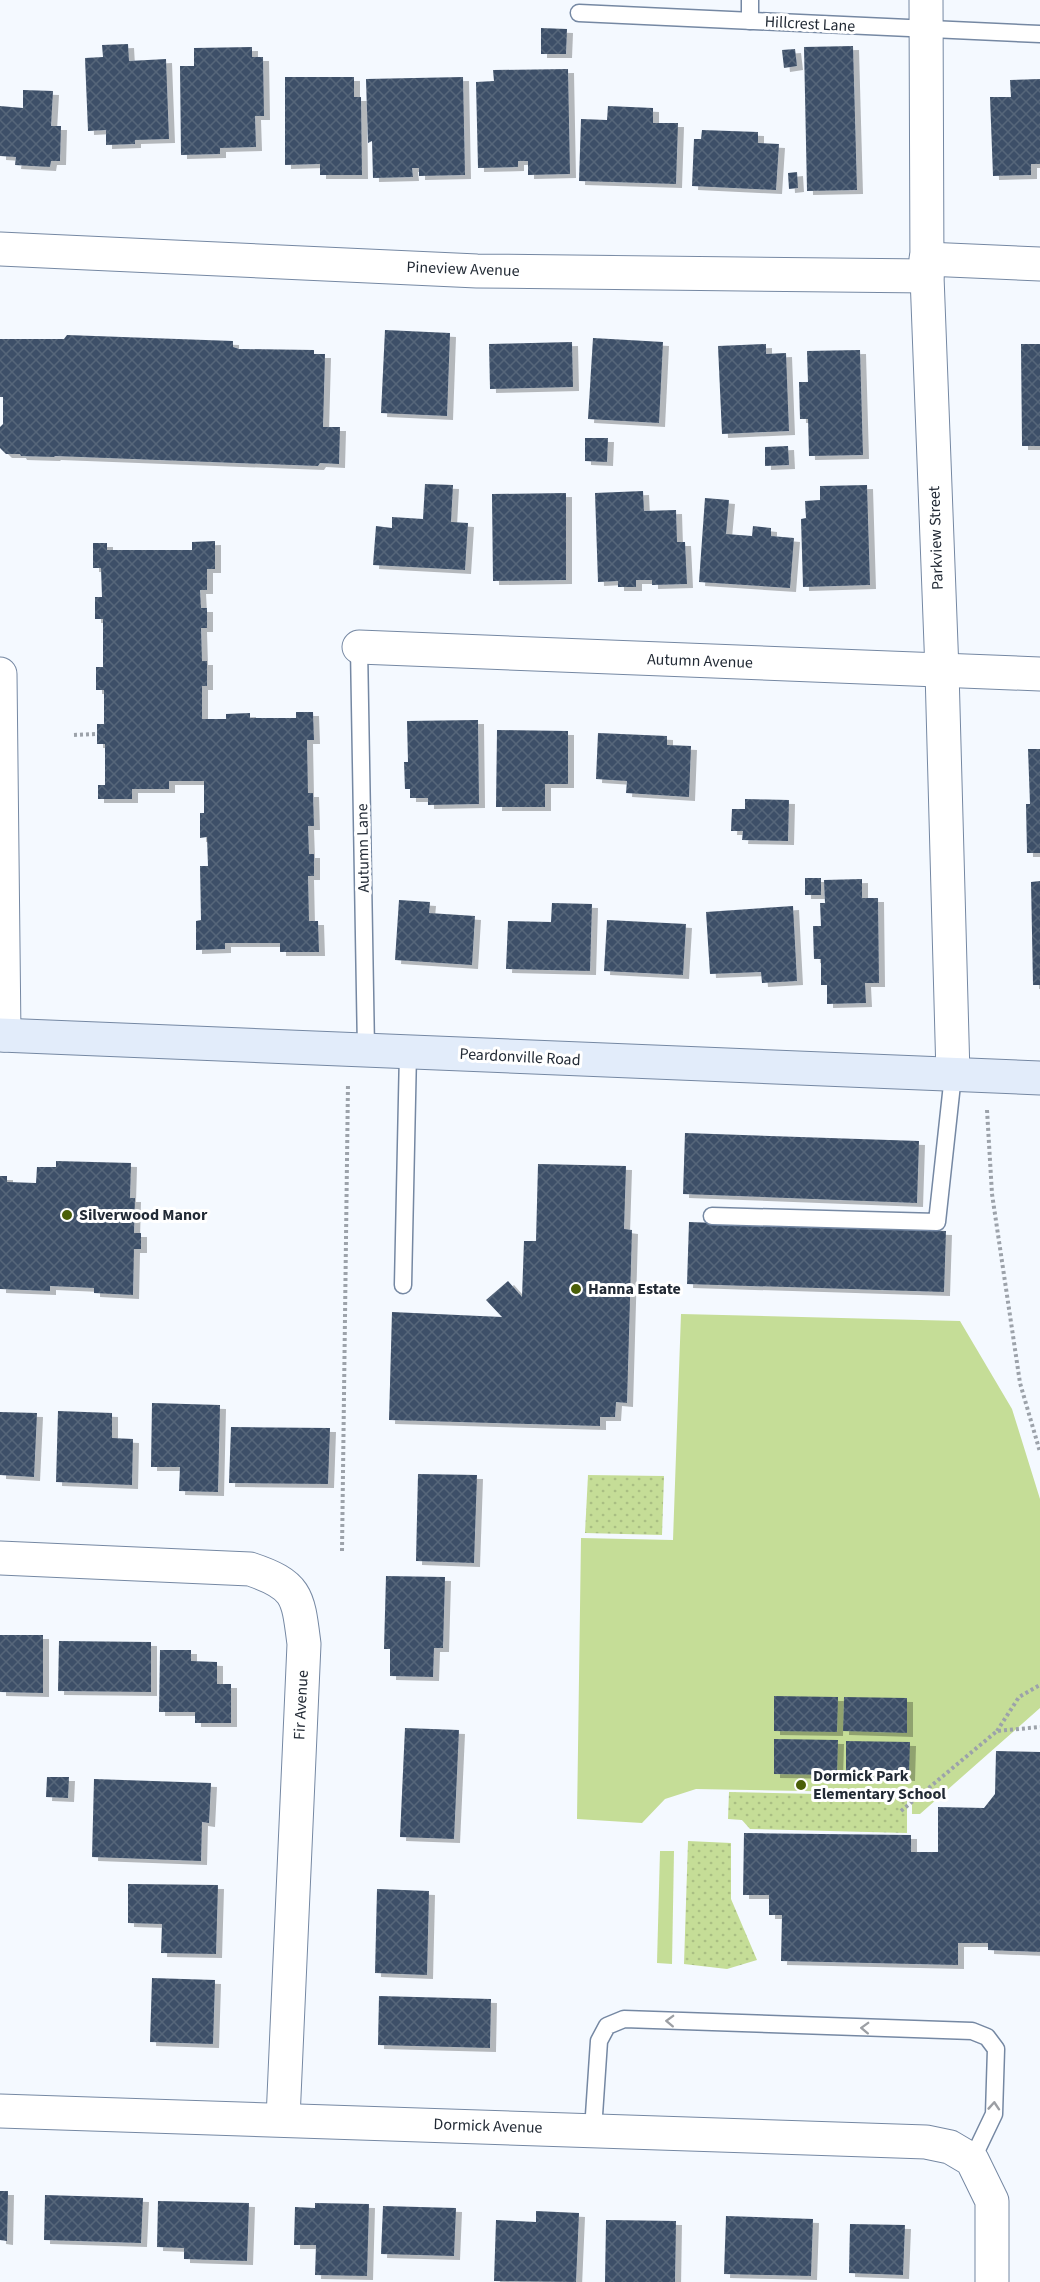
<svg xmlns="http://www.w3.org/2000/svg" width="1040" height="2282" viewBox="0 0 1040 2282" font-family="'Source Sans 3',sans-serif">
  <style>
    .park { fill: url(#park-dots) }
    .garden { fill: #c5dd97 }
    .building { fill: url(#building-cross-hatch); filter: url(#shadow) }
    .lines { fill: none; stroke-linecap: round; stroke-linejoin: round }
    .lane-casing { stroke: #7588a3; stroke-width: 19 }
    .street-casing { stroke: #7588a3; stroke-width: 35 }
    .secondary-casing { stroke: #7588a3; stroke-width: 35 }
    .path { stroke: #9ca2aa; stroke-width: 4; stroke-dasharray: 3 3; stroke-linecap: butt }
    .lane { stroke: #fff; stroke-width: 16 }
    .street { stroke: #fff; stroke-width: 33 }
    .secondary { stroke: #e2ecfa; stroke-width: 33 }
    .oneway { stroke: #9c9fa4 }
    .poi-dot { fill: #4a5f08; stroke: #fff; stroke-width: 2 }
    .labels { text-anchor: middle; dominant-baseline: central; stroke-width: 6; stroke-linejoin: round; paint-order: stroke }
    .street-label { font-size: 16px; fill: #222a35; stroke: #fff }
    .poi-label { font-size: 16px; font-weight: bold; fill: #222a35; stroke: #fff; text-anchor: start }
  </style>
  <defs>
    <pattern id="park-dots" width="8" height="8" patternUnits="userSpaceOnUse" patternTransform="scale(1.5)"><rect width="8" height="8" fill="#c5dd97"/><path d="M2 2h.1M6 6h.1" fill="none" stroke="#a9be83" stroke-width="1.8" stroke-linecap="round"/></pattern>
    <pattern id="building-cross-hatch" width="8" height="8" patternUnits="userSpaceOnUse" patternTransform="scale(1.5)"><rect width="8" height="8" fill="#3e5068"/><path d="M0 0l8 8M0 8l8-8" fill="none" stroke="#57667a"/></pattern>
    <filter id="shadow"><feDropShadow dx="6" dy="4" stdDeviation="0" flood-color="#0004"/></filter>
  </defs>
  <rect width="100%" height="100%" fill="#f4f9ff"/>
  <g class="park">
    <path d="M 588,1475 L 664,1476 L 662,1535 L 585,1533 Z"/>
    <path d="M 729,1792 L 907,1796 L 907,1833 L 750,1829 L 742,1820 L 728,1819 Z"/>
    <path d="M 688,1841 L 731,1843 L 731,1899 L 757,1960 L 727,1969 L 684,1964 Z"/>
  </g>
  <g class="garden">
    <path d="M 681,1314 L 960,1321 L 1012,1409 L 1040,1499 L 1040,1708 L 920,1814 L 912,1814 L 912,1793 L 696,1789 L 665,1799 L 642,1823 L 577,1819 L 581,1538 L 673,1540 Z"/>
    <path d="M 660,1851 L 674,1851 L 672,1964 L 657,1963 Z"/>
  </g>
  <g class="building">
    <path d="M 541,28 L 567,29 L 566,54 L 541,54 Z"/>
    <path d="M 128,44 L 129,61 L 166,59 L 169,139 L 135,140 L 135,144 L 106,145 L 106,130 L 88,131 L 85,58 L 103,57 L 102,45 Z"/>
    <path d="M 853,46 L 857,190 L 807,191 L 804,47 Z"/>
    <path d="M 252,47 L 252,57 L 263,57 L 264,116 L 255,116 L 256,147 L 220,148 L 220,154 L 181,155 L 180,66 L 194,66 L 194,48 Z"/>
    <path d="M 795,49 L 797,66 L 784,68 L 782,50 Z"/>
    <path d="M 568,69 L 570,174 L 528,175 L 528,161 L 518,161 L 518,167 L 478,168 L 476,82 L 494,81 L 493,70 Z"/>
    <path d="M 285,77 L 354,77 L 354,97 L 361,97 L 362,175 L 320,175 L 320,164 L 285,165 Z"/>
    <path d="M 463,77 L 465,175 L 419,176 L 419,168 L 412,168 L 413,177 L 373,178 L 372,141 L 368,143 L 366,79 Z"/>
    <path d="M 1040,79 L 1040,164 L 1031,164 L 1031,175 L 993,176 L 990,97 L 1011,97 L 1010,80 Z"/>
    <path d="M 23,90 L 53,91 L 51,126 L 61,126 L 60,161 L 51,161 L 50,167 L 15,165 L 16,157 L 0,156 L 0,106 L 23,108 Z"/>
    <path d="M 608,106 L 653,108 L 653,123 L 678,123 L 676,184 L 579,181 L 581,119 L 607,120 Z"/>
    <path d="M 702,130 L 758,132 L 758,143 L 779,144 L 776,190 L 692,186 L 694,139 L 701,139 Z"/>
    <path d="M 797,172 L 798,188 L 789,189 L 788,173 Z"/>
    <path d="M 385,330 L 450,333 L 447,416 L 381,413 Z"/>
    <path d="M 67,335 L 233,341 L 233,347 L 239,349 L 314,350 L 314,354 L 325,354 L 323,427 L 340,427 L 339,464 L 320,463 L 318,466 L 55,456 L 54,457 L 21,456 L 20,454 L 6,454 L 0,448 L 0,427 L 3,424 L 3,397 L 0,397 L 0,339 L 64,339 Z"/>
    <path d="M 593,338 L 663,342 L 659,423 L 588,419 Z"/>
    <path d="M 572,342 L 573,387 L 490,389 L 489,344 Z"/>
    <path d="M 766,344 L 766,354 L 786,353 L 789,431 L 722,434 L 718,346 Z"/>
    <path d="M 1021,344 L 1040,344 L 1040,446 L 1022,446 Z"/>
    <path d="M 860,350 L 863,455 L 809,456 L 808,419 L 800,419 L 799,382 L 808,382 L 807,351 Z"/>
    <path d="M 585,438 L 608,438 L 607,462 L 585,461 Z"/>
    <path d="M 788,446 L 789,465 L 765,466 L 765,447 Z"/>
    <path d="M 425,484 L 453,485 L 451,522 L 468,523 L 465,570 L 373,565 L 376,526 L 392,528 L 392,517 L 423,519 Z"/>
    <path d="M 867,485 L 870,585 L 803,587 L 801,519 L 806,518 L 805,501 L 820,500 L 820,486 Z"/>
    <path d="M 643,491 L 644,511 L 676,510 L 677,542 L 685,542 L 687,584 L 652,585 L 652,580 L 636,580 L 636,587 L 618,587 L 618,581 L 598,582 L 595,493 Z"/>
    <path d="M 566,493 L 566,580 L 493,581 L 492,494 Z"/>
    <path d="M 705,498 L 729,500 L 726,534 L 752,536 L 753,526 L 771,528 L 771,536 L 794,538 L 790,588 L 699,582 Z"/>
    <path d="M 215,541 L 215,569 L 207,569 L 207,590 L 200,590 L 201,608 L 207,608 L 207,628 L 201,628 L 202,661 L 207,661 L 207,686 L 202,686 L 202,719 L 226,719 L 226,714 L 250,713 L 250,718 L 296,718 L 296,712 L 313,712 L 314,740 L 307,740 L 308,793 L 313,793 L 314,826 L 308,826 L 309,854 L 314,854 L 314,876 L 308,876 L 309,921 L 318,921 L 319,952 L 280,952 L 280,943 L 225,943 L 225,949 L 196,950 L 196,921 L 201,920 L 200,866 L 208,866 L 207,837 L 200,838 L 200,813 L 204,813 L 204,781 L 169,781 L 169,789 L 132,789 L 132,799 L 98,799 L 98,785 L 105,785 L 105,744 L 97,744 L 97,724 L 104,724 L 104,690 L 96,690 L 96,667 L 103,667 L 103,619 L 95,619 L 95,597 L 102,597 L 101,568 L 93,568 L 93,543 L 107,543 L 107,550 L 192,550 L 192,542 Z"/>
    <path d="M 478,720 L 479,804 L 428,805 L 428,798 L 410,798 L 410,789 L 405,789 L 404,762 L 408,762 L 407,721 Z"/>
    <path d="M 497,730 L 568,731 L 568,784 L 545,784 L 545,807 L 496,807 Z"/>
    <path d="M 598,733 L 667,736 L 667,745 L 691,746 L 689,797 L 626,793 L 627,781 L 596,779 Z"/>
    <path d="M 1028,749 L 1040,749 L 1040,853 L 1027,853 L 1026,804 L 1030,804 Z"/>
    <path d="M 745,799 L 789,800 L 788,841 L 742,840 L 743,831 L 731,831 L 732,809 L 745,809 Z"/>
    <rect x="805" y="878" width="16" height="17"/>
    <path d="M 862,879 L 862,898 L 878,898 L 879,983 L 865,983 L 866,1003 L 827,1004 L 827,985 L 821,985 L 821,959 L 814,959 L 813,926 L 821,926 L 820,903 L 825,903 L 824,880 Z"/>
    <path d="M 1040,881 L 1040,985 L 1033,985 L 1031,882 Z"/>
    <path d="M 399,900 L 430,902 L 429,913 L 475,916 L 472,965 L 395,960 Z"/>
    <path d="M 552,903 L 592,904 L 590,971 L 506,969 L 508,921 L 551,922 Z"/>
    <path d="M 793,906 L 797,981 L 762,983 L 761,972 L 710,974 L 706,912 Z"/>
    <path d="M 607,920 L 686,924 L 683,975 L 604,971 Z"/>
    <path d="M 685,1133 L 919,1141 L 917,1203 L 683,1194 Z"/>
    <path d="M 56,1161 L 131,1163 L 130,1198 L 135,1198 L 134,1233 L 141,1233 L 141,1249 L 134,1249 L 133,1295 L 94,1293 L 94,1288 L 50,1286 L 50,1291 L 0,1289 L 0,1176 L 7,1176 L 7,1182 L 36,1183 L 37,1167 L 56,1167 Z"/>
    <path d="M 538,1164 L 626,1166 L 624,1229 L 632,1230 L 627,1403 L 616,1402 L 615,1417 L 600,1417 L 600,1426 L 389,1420 L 392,1312 L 502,1317 L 486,1300 L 508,1281 L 522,1297 L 524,1241 L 536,1241 Z"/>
    <path d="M 689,1222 L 946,1231 L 944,1292 L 687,1284 Z"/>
    <path d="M 152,1403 L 220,1405 L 218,1492 L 179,1491 L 180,1467 L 151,1467 Z"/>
    <path d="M 58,1411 L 112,1413 L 112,1438 L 133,1439 L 132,1485 L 56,1482 Z"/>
    <path d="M 0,1412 L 37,1413 L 34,1477 L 0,1475 Z"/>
    <path d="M 231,1427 L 330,1428 L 328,1484 L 229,1483 Z"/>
    <path d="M 418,1474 L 477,1475 L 474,1563 L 416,1561 Z"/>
    <path d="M 386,1576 L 445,1577 L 443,1648 L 434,1648 L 433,1677 L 390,1676 L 390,1649 L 384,1649 Z"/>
    <path d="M 0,1635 L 43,1635 L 43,1693 L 0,1692 Z"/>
    <path d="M 59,1641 L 151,1642 L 151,1692 L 58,1691 Z"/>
    <path d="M 160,1650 L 191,1650 L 191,1661 L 217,1662 L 217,1684 L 231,1684 L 231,1723 L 195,1723 L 195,1712 L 159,1712 Z"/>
    <path d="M 774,1696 L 838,1697 L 837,1732 L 774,1731 Z"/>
    <path d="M 844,1697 L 907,1698 L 907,1733 L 843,1731 Z"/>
    <path d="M 405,1728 L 459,1730 L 454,1839 L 400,1837 Z"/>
    <path d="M 774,1739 L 838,1740 L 837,1775 L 774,1774 Z"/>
    <path d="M 846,1741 L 910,1742 L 909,1777 L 846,1775 Z"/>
    <path d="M 996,1751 L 1040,1752 L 1040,1952 L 988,1950 L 988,1943 L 958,1943 L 958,1965 L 781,1961 L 782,1915 L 769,1915 L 769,1895 L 743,1895 L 744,1833 L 911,1835 L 911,1852 L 938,1852 L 938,1807 L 984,1808 L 995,1794 Z"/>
    <path d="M 47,1777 L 69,1777 L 68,1798 L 46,1797 Z"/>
    <path d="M 94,1779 L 211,1783 L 209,1823 L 202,1822 L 201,1861 L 92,1857 Z"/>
    <path d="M 128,1884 L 218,1885 L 216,1954 L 161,1953 L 162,1924 L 128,1923 Z"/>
    <path d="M 377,1889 L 429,1891 L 427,1975 L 375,1973 Z"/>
    <path d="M 152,1978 L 215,1980 L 213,2044 L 150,2042 Z"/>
    <path d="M 379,1996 L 491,1999 L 490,2048 L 378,2045 Z"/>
    <path d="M 0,2191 L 8,2191 L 7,2241 L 0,2240 Z"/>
    <path d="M 45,2195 L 143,2198 L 141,2243 L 44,2240 Z"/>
    <path d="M 158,2201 L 249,2203 L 247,2261 L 184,2259 L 184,2248 L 157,2247 Z"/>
    <path d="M 315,2203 L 369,2204 L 367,2276 L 315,2275 L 316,2245 L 294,2245 L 295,2207 L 315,2208 Z"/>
    <path d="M 383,2206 L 456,2208 L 454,2256 L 381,2254 Z"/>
    <path d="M 536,2211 L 579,2213 L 576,2282 L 494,2281 L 496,2220 L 536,2222 Z"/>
    <path d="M 726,2216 L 813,2219 L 811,2276 L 724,2274 Z"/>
    <path d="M 606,2220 L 676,2221 L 675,2282 L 605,2282 Z"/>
    <path d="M 850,2224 L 905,2225 L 903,2275 L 849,2273 Z"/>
  </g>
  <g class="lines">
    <g class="lane-casing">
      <g id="lane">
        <path d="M 579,13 L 1040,34"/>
        <path d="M 750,21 L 750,0"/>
        <path d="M 359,647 L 366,1050"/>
        <path d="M 712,1216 L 937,1222 L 953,1075"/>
        <path d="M 403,1285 L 408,1052"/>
        <path d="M 593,2130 L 599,2041 L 607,2026 L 624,2019 L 972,2031 L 987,2037 L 996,2049 L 994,2114 L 972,2160"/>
      </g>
    </g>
    <g class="street-casing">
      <g id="street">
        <path d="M 926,0 L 927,276 L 942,671 L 953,1075"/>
        <path d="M 0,249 L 477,271 L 927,276"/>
        <path d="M 926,259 L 1040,264"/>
        <path d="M 359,647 L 1040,674"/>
        <path d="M 0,674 L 4,1035"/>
        <path d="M 0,1558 L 250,1569 C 298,1585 298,1596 304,1644 L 283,2119"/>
        <path d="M 0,2111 L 926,2142 L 950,2147 L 972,2160 L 992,2201 L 992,2282"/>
      </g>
    </g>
    <g class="secondary-casing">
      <path id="secondary" d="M 0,1035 L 1040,1078"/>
    </g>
    <g class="path">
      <path d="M 74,735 L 97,734"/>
      <path d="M 987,1110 L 992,1194 L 1020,1383 L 1040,1452"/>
      <path d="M 342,1551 L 348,1083"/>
      <path d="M 997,1731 L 1019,1697 L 1040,1685"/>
      <path d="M 901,1811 L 997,1731 L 1040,1727"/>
    </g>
    <use href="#lane" class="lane"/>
    <use href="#street" class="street"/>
    <use href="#secondary" class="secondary"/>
  </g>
  <defs><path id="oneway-chevron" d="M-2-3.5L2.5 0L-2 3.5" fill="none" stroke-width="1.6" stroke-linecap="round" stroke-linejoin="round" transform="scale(1.5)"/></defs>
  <g class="oneway">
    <use href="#oneway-chevron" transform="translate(670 2021) rotate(-178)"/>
    <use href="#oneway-chevron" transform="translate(865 2028) rotate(-178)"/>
    <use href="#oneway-chevron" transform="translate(994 2106) rotate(-86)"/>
  </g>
  <g class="poi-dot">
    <circle cx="67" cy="1215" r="6"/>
    <circle cx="576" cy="1289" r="6"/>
    <circle cx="801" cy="1785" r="6"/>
  </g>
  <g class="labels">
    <g class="street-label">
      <text transform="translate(810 24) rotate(3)">Hillcrest Lane</text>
      <text transform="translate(463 269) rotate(2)">Pineview Avenue</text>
      <text transform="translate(936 538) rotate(-92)">Parkview Street</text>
      <text transform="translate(700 661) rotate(2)">Autumn Avenue</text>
      <text transform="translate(363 848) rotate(-91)">Autumn Lane</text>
      <text transform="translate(520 1057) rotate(3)">Peardonville Road</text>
      <text transform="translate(301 1705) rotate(-87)">Fir Avenue</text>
      <text transform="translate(488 2126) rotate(2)">Dormick Avenue</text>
    </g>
    <g class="poi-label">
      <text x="79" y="1215">Silverwood Manor</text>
      <text x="588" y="1289">Hanna Estate</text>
      <text x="813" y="1776">Dormick Park<tspan x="813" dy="18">Elementary School</tspan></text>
    </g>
  </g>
</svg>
